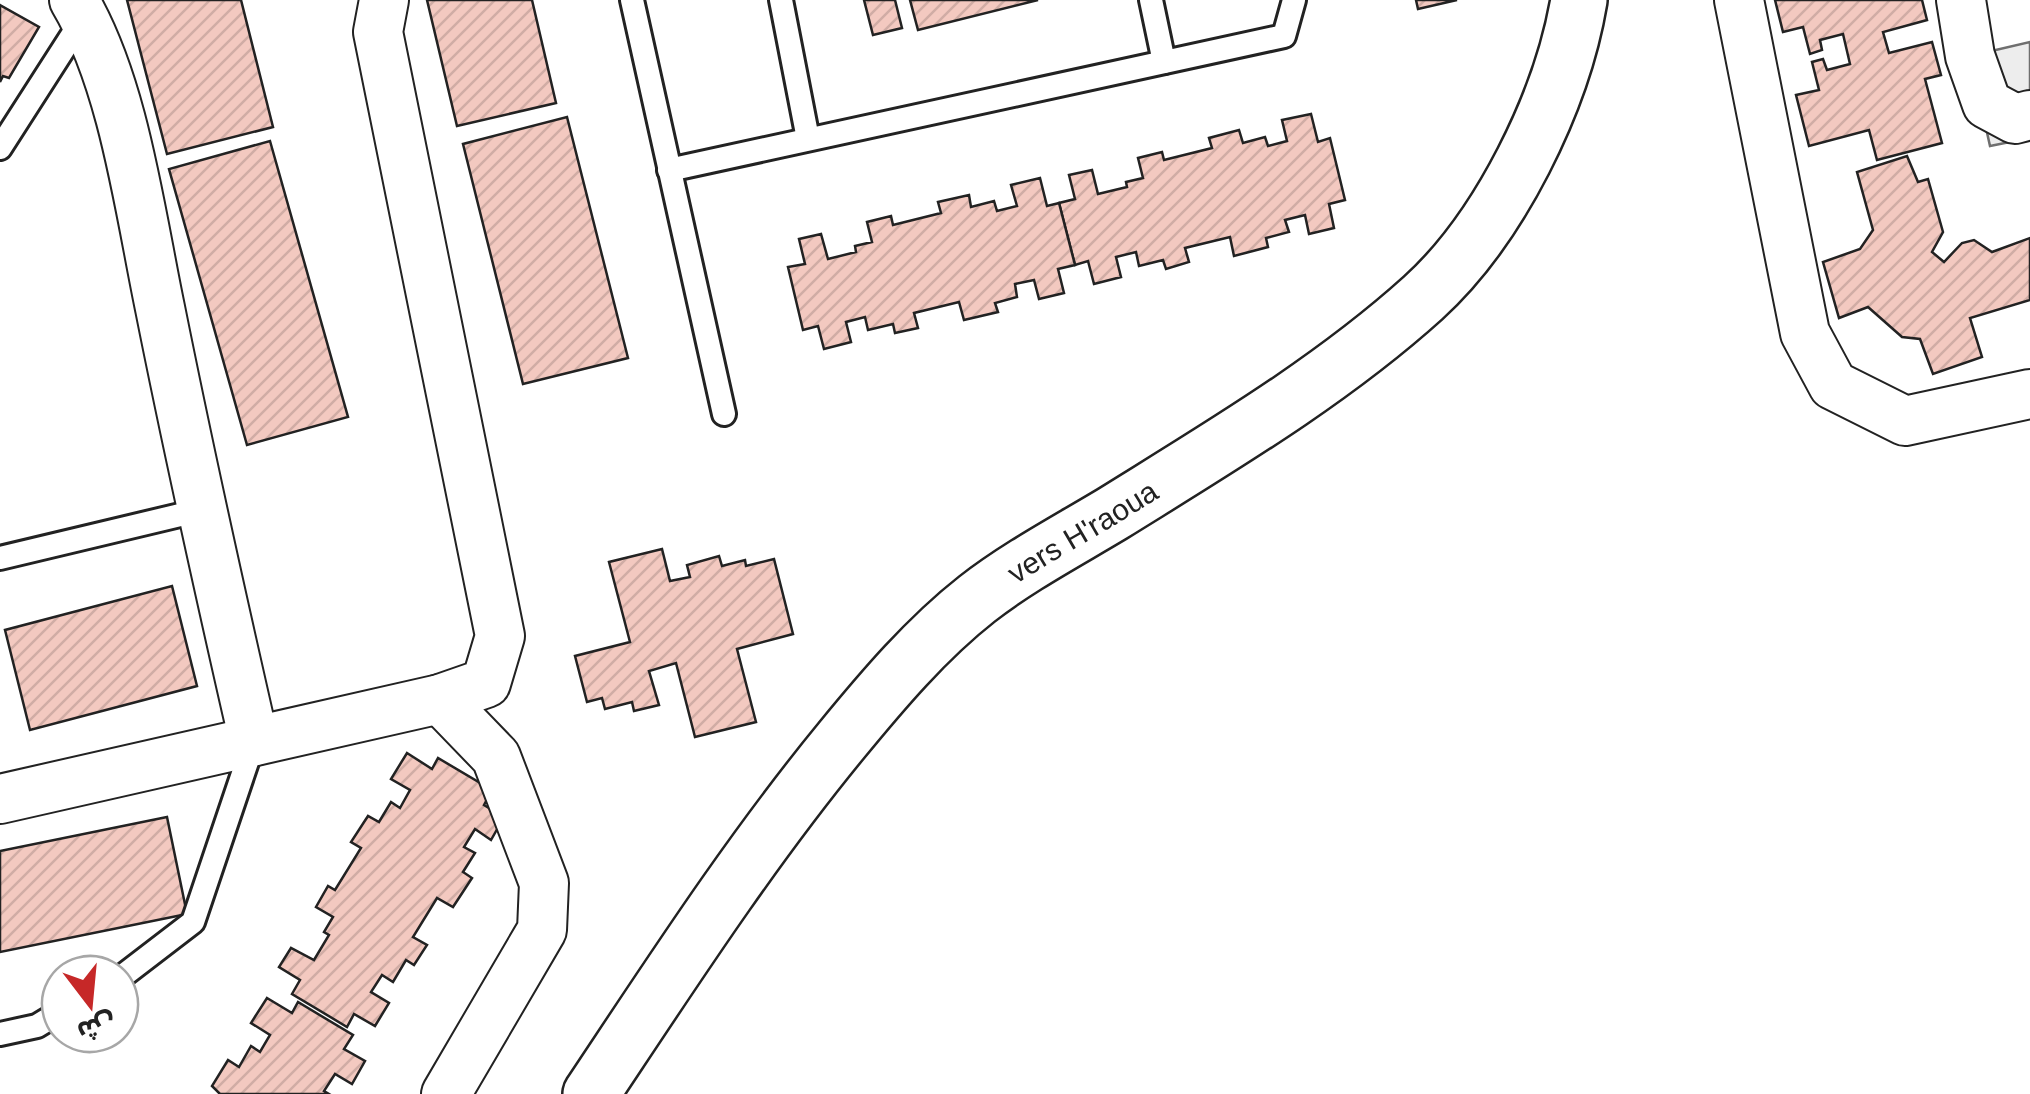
<svg xmlns="http://www.w3.org/2000/svg" width="2030" height="1094" viewBox="0 0 2030 1094" font-family="Arial,'Noto Sans Arabic',sans-serif">
  <style>
    .parking { fill: #ededed; stroke: #6f6f6f; stroke-width: 2.5 }
    .building { fill: url(#building-hatch); stroke: #222; stroke-width: 2.5 }
    .lines { fill: none; stroke-linecap: round; stroke-linejoin: round }
    .lane-casing { stroke: #222; stroke-width: 28 }
    .street-casing { stroke: #222; stroke-width: 52 }
    .secondary-casing { stroke: #222; stroke-width: 60 }
    .lane { stroke: #fff; stroke-width: 22 }
    .street { stroke: #fff; stroke-width: 48 }
    .secondary { stroke: #fff; stroke-width: 55 }
    .labels { text-anchor: middle; dominant-baseline: central; stroke-width: 8; stroke-linejoin: round; paint-order: stroke }
    .street-label { font-size: 30px; fill: #222; stroke: #fff }
  </style>
  <defs>
    <pattern id="building-hatch" width="6" height="6" patternUnits="userSpaceOnUse" patternTransform="scale(2.5)"><rect width="6" height="6" fill="#f3c9c0"/><path d="M-1 1l2-2M0 6l6-6M5 7l2-2" fill="none" stroke="#d0aca5"/></pattern>
  </defs>
  <rect width="100%" height="100%" fill="#fff"/>
  <path class="parking" d="M 2030,42 L 2030,138 L 1990,146 L 1970,56 Z"/>
  <g class="building">
    <path d="M 127,0 L 241,0 L 273,127 L 167,154 Z"/>
    <path d="M 427,0 L 532,0 L 556,103 L 457,126 Z"/>
    <path d="M 864,0 L 895,0 L 902,28 L 873,35 Z"/>
    <path d="M 910,0 L 1038,0 L 918,30 Z"/>
    <path d="M 1416,0 L 1457,0 L 1418,9 Z"/>
    <path d="M 1775,0 L 1922,0 L 1927,20 L 1883,32 L 1889,53 L 1932,42 L 1941,75 L 1925,79 L 1942,143 L 1877,160 L 1869,130 L 1809,146 L 1796,95 L 1819,90 L 1812,62 L 1823,59 L 1827,70 L 1850,64 L 1843,34 L 1820,40 L 1822,50 L 1810,54 L 1803,27 L 1783,32 Z"/>
    <path d="M 0,5 L 39,27 L 9,78 L 3,76 L 0,82 Z"/>
    <path d="M 1311,114 L 1318,142 L 1330,138 L 1345,200 L 1329,204 L 1334,228 L 1309,234 L 1305,215 L 1285,220 L 1289,232 L 1266,238 L 1268,247 L 1234,256 L 1230,237 L 1185,248 L 1189,262 L 1166,269 L 1163,260 L 1139,266 L 1136,252 L 1116,257 L 1121,277 L 1094,284 L 1088,261 L 1075,265 L 1059,203 L 1075,199 L 1069,175 L 1092,170 L 1098,194 L 1127,187 L 1126,182 L 1143,178 L 1138,158 L 1162,152 L 1164,160 L 1212,148 L 1209,138 L 1239,130 L 1243,143 L 1265,137 L 1268,146 L 1287,141 L 1282,120 Z"/>
    <path d="M 567,117 L 628,358 L 523,384 L 463,144 Z"/>
    <path d="M 270,141 L 348,417 L 247,445 L 169,169 Z"/>
    <path d="M 1907,156 L 1918,182 L 1928,179 L 1943,232 L 1932,252 L 1944,262 L 1962,243 L 1974,240 L 1992,252 L 2030,238 L 2030,300 L 1970,318 L 1982,357 L 1933,374 L 1920,339 L 1902,337 L 1868,307 L 1839,318 L 1823,262 L 1860,249 L 1873,230 L 1857,172 Z"/>
    <path d="M 1040,178 L 1047,206 L 1059,203 L 1075,265 L 1058,269 L 1064,293 L 1039,299 L 1034,280 L 1015,284 L 1017,297 L 995,303 L 998,312 L 964,320 L 959,302 L 914,313 L 918,328 L 895,333 L 893,324 L 868,330 L 865,317 L 846,322 L 851,342 L 824,349 L 818,326 L 803,330 L 788,267 L 805,264 L 799,239 L 821,234 L 828,259 L 856,252 L 855,246 L 872,242 L 867,222 L 891,216 L 893,225 L 941,213 L 938,202 L 969,195 L 971,207 L 994,201 L 997,211 L 1017,206 L 1011,185 Z"/>
    <path d="M 662,549 L 670,581 L 690,577 L 687,565 L 719,556 L 722,566 L 745,560 L 746,566 L 774,559 L 793,634 L 737,649 L 756,722 L 695,737 L 676,663 L 649,671 L 659,705 L 634,711 L 632,702 L 605,709 L 602,698 L 587,702 L 575,656 L 630,642 L 609,562 Z"/>
    <path d="M 172,586 L 197,686 L 30,730 L 5,630 Z"/>
    <path d="M 407,753 L 432,769 L 438,758 L 492,790 L 484,805 L 504,817 L 491,840 L 475,829 L 464,847 L 475,853 L 463,872 L 472,878 L 453,907 L 437,898 L 413,937 L 427,945 L 414,965 L 406,960 L 393,982 L 382,975 L 371,992 L 389,1003 L 375,1026 L 354,1014 L 347,1027 L 292,994 L 300,980 L 279,967 L 291,948 L 314,960 L 329,935 L 324,932 L 333,917 L 316,907 L 328,886 L 335,890 L 361,848 L 351,842 L 368,816 L 379,822 L 391,802 L 400,808 L 410,790 L 391,779 Z"/>
    <path d="M 167,817 L 187,914 L 0,952 L 0,851 Z"/>
    <path d="M 267,998 L 292,1013 L 298,1002 L 353,1035 L 344,1049 L 365,1061 L 352,1084 L 335,1074 L 324,1091 L 329,1094 L 220,1094 L 212,1086 L 228,1060 L 239,1067 L 251,1046 L 260,1052 L 270,1035 L 251,1023 Z"/>
  </g>
  <g class="lines">
    <g class="lane-casing">
      <g id="lane">
        <path d="M 632,0 L 724,414"/>
        <path d="M 781,0 L 808,139"/>
        <path d="M 1151,0 L 1164,62"/>
        <path d="M 0,148 L 84,17"/>
        <path d="M 669,170 L 1284,36 L 1294,0"/>
        <path d="M 0,558 L 201,510"/>
        <path d="M 120,978 L 193,922 L 254,741"/>
        <path d="M 0,1034 L 37,1026 L 60,1012"/>
      </g>
    </g>
    <g class="street-casing">
      <g id="street">
        <path d="M 74,0 C 124,84 140,212 160,308 C 189,453 221,597 254,741"/>
        <path d="M 1739,0 L 1805,333 L 1833,385 L 1905,421 L 2030,394"/>
        <path d="M 1961,0 L 1970,56 L 1987,104 L 2015,119 L 2030,115"/>
        <path d="M 440,699 L 496,757 L 544,883 L 542,930 L 446,1094"/>
        <path d="M 0,799 L 440,699 L 486,683 L 500,636 L 378,32 L 384,0"/>
      </g>
    </g>
    <g class="secondary-casing">
      <g id="secondary">
        <path id="s1" d="M 591,1094 C 671,974 749,853 841,741 C 882,691 926,639 977,599 C 1018,567 1067,541 1112,514 C 1218,448 1330,382 1423,298 C 1500,228 1562,101 1579,0"/>
      </g>
    </g>
    <use href="#lane" class="lane"/>
    <use href="#street" class="street"/>
    <use href="#secondary" class="secondary"/>
  </g>
  <g class="labels">
    <g class="street-label">
      <text stroke="none"><textPath href="#s1" startOffset="755">vers H'raoua</textPath></text>
    </g>
  </g>
  <g transform="translate(90 1004) rotate(164)"><circle r="48" fill="#ffffff" stroke="#a7a7a7" stroke-width="2.5"/>
  <path d="M0-8L18 38L0 25L-18 38Z" fill="#c62828"/>
  <text y="-15" font-size="28" font-weight="bold" text-anchor="middle" fill="#222222">ش</text>
  </g>
</svg>
